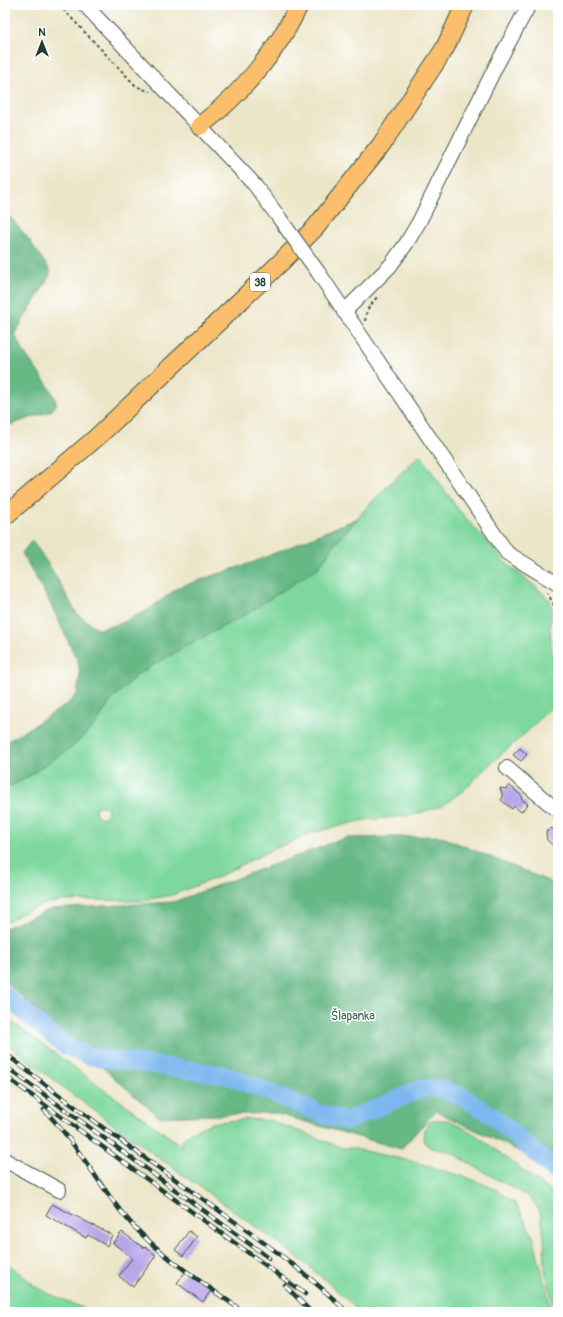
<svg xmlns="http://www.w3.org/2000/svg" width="563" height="1317" viewBox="0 0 563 1317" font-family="Pangolin,sans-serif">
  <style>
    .green { fill: #7ed89e; stroke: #4e8a69; fill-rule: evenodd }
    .forest { fill: #66b885; stroke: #427a5c }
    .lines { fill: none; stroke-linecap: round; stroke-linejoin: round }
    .river { stroke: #7db7ee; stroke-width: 18 }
    .building { fill: #b9a6e9 }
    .minor-casing { stroke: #3e564a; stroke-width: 16 }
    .major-casing { stroke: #3e564a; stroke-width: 20 }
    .path { stroke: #3e564a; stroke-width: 2; stroke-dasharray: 3 3; stroke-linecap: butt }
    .minor { stroke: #fff; stroke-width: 14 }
    .major { stroke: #fabe6d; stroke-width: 18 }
    .rail-casing { stroke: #1f3d34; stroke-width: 4.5 }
    .rail { stroke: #fff; stroke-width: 3; stroke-dasharray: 9; stroke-linecap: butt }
    .minor-bridge-casing { stroke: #3e564a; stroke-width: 16; stroke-linecap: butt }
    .minor-bridge { stroke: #fff; stroke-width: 14 }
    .labels { text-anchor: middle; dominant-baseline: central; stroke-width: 3; stroke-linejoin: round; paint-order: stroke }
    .shield { fill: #fff; stroke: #627771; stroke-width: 1 }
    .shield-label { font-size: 11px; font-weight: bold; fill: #1f3d34 }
    .park-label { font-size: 12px; fill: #37644e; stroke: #fff }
  </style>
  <rect width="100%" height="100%" fill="#fff"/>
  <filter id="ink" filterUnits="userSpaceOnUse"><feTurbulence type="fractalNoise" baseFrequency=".025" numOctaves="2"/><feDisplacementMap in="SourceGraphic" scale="8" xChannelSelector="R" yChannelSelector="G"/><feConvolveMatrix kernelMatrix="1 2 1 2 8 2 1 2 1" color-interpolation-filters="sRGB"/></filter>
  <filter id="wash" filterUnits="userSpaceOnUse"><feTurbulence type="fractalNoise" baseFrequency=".012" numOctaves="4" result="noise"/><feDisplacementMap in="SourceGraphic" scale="16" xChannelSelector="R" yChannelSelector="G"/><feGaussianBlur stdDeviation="0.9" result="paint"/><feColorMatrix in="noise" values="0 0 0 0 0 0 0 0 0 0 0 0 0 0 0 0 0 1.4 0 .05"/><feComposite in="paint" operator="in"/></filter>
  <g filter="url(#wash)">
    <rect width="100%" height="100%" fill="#ece6c9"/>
    <g class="green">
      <path d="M 420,455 L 458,509 L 506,563 L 538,589 L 550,600 L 552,608 L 550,627 L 552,652 L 554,672 L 558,688 L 558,700 L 528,731 L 489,765 L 464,790 L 442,806 L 409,816 L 364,820 L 312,833 L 265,853 L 218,877 L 172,895 L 140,901 L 91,900 L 63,901 L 45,904 L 24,912 L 5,923 L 5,789 L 24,779 L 72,747 L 95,725 L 113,698 L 138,674 L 319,567 C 347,525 383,489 420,455 ZM 98,806 L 105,806 L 108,808 L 106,815 L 103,818 L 96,815 L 95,808 Z"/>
      <path d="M 5,1015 L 16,1025 L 182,1146 L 181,1141 L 191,1132 L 211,1123 L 247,1119 L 272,1121 L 343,1148 L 351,1148 L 415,1162 L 468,1178 L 493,1188 L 516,1204 L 533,1236 L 552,1312 L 359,1312 C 316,1267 264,1233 214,1197 C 144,1147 72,1096 5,1042 Z"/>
      <path d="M 434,1120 L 449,1120 L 476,1135 L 549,1190 L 558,1194 L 558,1312 L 555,1312 L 545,1270 L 544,1238 L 541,1215 L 537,1207 L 529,1197 L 482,1171 L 451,1152 L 431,1148 L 426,1144 L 423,1137 L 424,1129 L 428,1123 Z"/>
      <path d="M 5,1261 L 35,1286 L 50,1294 L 92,1312 L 5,1312 Z"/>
    </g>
    <g class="forest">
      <path d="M 5,211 L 27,237 L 50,270 L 50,274 L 47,281 L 15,333 C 19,353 58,392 56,404 C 56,407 53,409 51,411 L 10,425 L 5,431 Z"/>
      <path d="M 358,518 L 331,548 L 319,567 L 245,615 L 188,645 L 138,674 L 113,698 L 95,725 L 72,747 L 24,779 L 5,789 L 5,743 L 66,705 L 77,694 L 80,675 L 78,662 L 50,603 L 22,553 L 32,540 L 54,573 L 77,614 L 98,629 L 119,624 L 148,610 L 179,587 L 254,562 Z"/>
      <path d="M 440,836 L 558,885 L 558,1170 L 436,1111 L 401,1149 L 274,1113 L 159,1117 L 5,982 L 5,928 L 51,909 L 173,902 L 345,838 Z"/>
    </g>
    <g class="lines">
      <path class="river" d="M 5,996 L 64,1045 L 89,1056 L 226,1075 L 322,1114 L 347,1121 L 420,1089 L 438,1088 L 463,1097 L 493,1116 L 558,1173"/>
    </g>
    <g id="blocks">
      <g class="building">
        <path d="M 520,748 L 527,755 L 521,761 L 513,755 Z"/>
        <path d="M 509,785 L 522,796 L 521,799 L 528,804 L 521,812 L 514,806 L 512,809 L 501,800 L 503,797 L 500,788 L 506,789 Z"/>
        <path d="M 551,828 L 558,833 L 558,850 L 547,840 L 546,831 L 548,831 Z"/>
        <path d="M 52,1204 L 112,1235 L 107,1246 L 88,1235 L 86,1238 L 46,1215 Z"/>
        <path d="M 189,1231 L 197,1237 L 183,1256 L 175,1250 Z"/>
        <path d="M 122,1232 L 144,1248 L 145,1247 L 155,1254 L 155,1257 L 133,1287 L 119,1276 L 132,1258 L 113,1243 Z"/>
        <path d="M 186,1271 L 212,1289 L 203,1302 L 177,1283 Z"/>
      </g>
    </g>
  </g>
  <g filter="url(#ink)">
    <use href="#blocks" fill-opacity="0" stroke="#3e564a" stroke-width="1"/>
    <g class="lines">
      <g class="minor-casing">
        <g id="minor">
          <path d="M 85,5 L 255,185 L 280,219"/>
          <path d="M 318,272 L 507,553 L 558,584"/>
          <path d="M 344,312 L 390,266 L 406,244 L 419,222 L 496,66 L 529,5"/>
          <path d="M 507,768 L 558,811"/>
          <path d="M 5,1160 L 59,1190"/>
        </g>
      </g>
      <g class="major-casing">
        <g id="major">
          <path d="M 200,126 C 243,92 276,54 299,5"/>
          <path d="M 5,516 L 96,438 L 278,265 L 315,228 L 381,145 L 445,48 L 465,5"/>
        </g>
      </g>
      <g class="path">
        <path d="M 59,5 L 136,86 L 150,92"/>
        <path d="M 365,321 L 367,310 L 377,297"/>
        <path d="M 547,592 L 556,609 L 558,609"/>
      </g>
      <use href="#minor" class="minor"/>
      <use href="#major" class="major"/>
      <g class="rail-casing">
        <g id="rail">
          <path d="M 5,1053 C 72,1107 144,1157 214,1207 C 260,1240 307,1272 347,1312"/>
          <path d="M 5,1066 L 269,1258"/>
          <path d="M 5,1076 L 305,1294"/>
          <path d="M 44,1110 C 75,1141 96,1180 123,1214 C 154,1252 198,1279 238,1308"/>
          <path d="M 285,1285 L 311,1312"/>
        </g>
      </g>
      <use href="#rail" class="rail"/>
      <g class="minor-bridge-casing">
        <path id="minor-bridge" d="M 280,219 L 318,272"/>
      </g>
      <use href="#minor-bridge" class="minor-bridge"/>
    </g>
  </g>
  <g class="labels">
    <rect class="shield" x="250" y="273" width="20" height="18" rx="3"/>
    <g class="shield-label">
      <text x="260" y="282">38</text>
    </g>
    <g class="park-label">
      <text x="353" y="1016">Šlapanka</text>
    </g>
  </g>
  <rect width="563" height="1317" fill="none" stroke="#fff" stroke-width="20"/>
  <g transform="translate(42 42)" stroke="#ffffff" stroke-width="3" paint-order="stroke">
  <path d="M0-3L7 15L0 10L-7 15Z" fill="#1f3d34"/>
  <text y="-6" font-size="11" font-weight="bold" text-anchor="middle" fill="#1f3d34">N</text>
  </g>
</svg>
